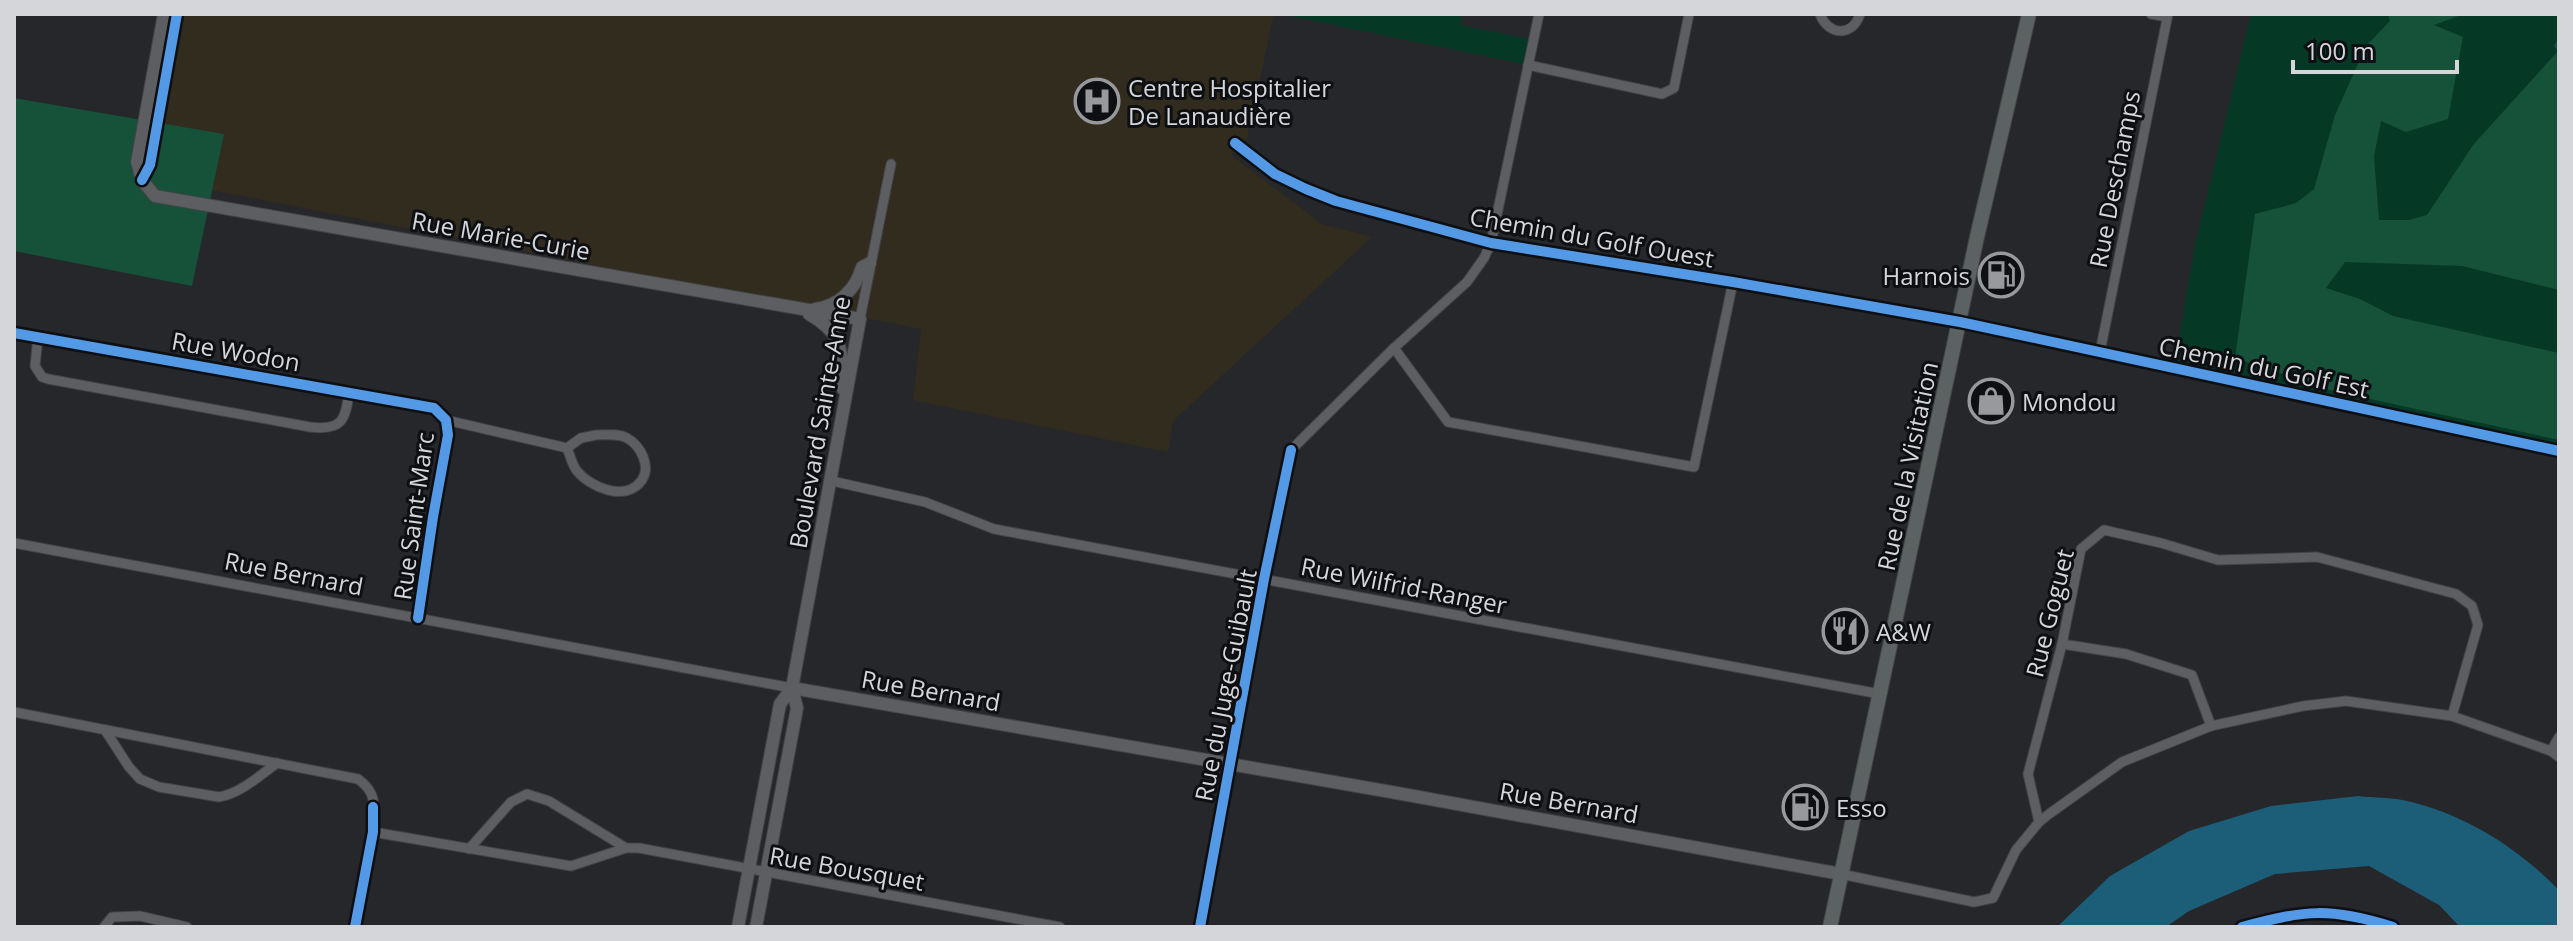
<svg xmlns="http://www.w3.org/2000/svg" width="2573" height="941" viewBox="0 0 2573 941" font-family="'Open Sans',sans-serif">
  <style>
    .medical { fill: #312c1e }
    .green { fill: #053926 }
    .forest { fill: #165139 }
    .water { fill: #1c5d78 }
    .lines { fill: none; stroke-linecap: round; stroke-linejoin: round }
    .minor-casing { stroke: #434347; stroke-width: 11 }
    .tertiary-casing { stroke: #434347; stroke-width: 14 }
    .secondary-casing { stroke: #434347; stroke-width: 16 }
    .minor { stroke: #5d5e61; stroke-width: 9 }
    .tertiary { stroke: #5d5e61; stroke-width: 12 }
    .secondary { stroke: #5c6162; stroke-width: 14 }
    .cycleway-casing { stroke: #0e0f12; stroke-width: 15 }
    .cycleway { stroke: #5399e6; stroke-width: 10 }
    .labels { text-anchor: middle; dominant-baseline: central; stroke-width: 6; stroke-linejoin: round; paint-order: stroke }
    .poi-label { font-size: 24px; fill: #d5d6da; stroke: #0e0f12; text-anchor: start }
    .street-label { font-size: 24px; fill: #d5d6da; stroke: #0e0f12 }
  </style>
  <rect width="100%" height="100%" fill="#26272a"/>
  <path class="medical" d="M 182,14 L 1274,14 L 1247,138 L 1231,155 L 1322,224 L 1372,237 L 1173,421 L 1168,452 L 913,400 L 921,329 L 150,178 Z"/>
  <g class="green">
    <path d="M 1280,14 L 1462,14 L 1460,25 L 1534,40 L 1528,65 Z"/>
    <path d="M 2251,14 L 2559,14 L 2559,454 L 2174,368 L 2195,245 Z"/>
  </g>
  <g class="forest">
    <path d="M 2388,14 L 2464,14 L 2434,25 L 2463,37 L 2448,119 L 2406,132 L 2381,121 L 2374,156 L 2379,220 L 2409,220 L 2427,215 L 2473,145 L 2558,51 L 2554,46 L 2559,38 L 2559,290 L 2462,266 L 2345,262 L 2326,288 L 2360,299 L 2393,316 L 2559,353 L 2559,440 L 2333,391 L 2235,358 L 2255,214 L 2296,203 L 2314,189 L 2335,115 L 2366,46 L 2390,21 Z"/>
    <path d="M 14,98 L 224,134 L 192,286 L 14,251 Z"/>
  </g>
  <path class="water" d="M 2358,796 C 2374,798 2391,797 2407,801 C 2465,814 2518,848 2559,890 L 2559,927 L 2460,927 L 2439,905 L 2369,866 L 2275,874 L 2189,911 L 2166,927 L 2057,927 L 2110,876 L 2189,831 L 2271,806 Z"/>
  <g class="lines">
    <g class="minor-casing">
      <g id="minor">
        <path d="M 1820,14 C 1828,36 1853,37 1860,14"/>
        <path d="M 2151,14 L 2167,17"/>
        <path d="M 1528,65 L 1662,94 L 1674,88 L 1689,14"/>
        <path d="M 860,319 L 891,164"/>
        <path d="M 14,333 L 434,408 L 446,420 L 448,435 L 433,517 L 418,618"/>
        <path d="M 38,337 L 35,366 L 42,377 L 48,379 L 310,427 C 342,431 346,420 349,391"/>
        <path d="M 1394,348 L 1448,422 L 1694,467 L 1733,282"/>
        <path d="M 2100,352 L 2168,14"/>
        <path d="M 446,420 L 567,448"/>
        <path d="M 596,435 C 606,435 618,433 627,438 C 641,446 651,466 642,480 C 626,503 590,487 577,471 C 572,465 570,455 567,448 L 581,438 Z"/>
        <path d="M 832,481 L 925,502 L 994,529 L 1880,694"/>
        <path d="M 14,543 L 792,688"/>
        <path d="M 2062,644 L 2126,654 L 2192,675 L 2211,726"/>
        <path d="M 14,712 L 358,779 C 365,784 371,790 373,799 C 380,832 361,893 355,927"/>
        <path d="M 105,730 L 129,767 L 140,779 L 159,787 L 219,797 C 241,793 259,776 277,763"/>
        <path d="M 2551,751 L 2559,737"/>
        <path d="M 2039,822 L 2028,774 L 2062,644 L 2081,549 L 2104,530 L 2161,543 L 2218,560 L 2317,557 L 2456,594 L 2472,606 L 2478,625 L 2452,716"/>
        <path d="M 373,832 L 571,866 L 626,848 L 639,848 L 1060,927"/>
        <path d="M 469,849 L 511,802 L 527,794 L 549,801 L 626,848"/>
        <path d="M 1841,874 L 1974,902 L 1993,898 L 2016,850 L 2039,822 L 2049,814 L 2122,762 L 2211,726 L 2303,706 L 2346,701 L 2452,716 L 2551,751 L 2559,757"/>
        <path d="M 104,927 L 112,917 L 140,916 L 187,927"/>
        <path d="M 1200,927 L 1264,579 L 1291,450 L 1394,348 L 1467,282 L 1484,258 L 1491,243 L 1539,14"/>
        <path d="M 2242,927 C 2306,910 2329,907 2393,927"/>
      </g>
    </g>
    <g class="tertiary-casing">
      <g id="tertiary">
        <path d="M 164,14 L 137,162 L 142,180 L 155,196 L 860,319 L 792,688 L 780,704 L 738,927"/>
        <path d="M 1235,143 L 1275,174 L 1306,189 L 1336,201 L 1491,243 L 1733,282 L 1960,322 L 2559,451"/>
        <path d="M 142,180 L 150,165 L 177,14"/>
        <path d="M 815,309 C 839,306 856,289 862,267 L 870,263"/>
        <path d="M 809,314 C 848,337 839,351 843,389"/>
        <path d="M 792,688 L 1397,793 L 1841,874"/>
        <path d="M 756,927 L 797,708 L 792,688"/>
      </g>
    </g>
    <g class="secondary-casing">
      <path id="secondary" d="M 1830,927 L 1977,237 L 2029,14"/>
    </g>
    <use href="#minor" class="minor"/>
    <use href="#tertiary" class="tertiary"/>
    <use href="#secondary" class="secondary"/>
    <g class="cycleway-casing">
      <g id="cycleway">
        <path d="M 1235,143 L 1275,174 L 1306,189 L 1336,201 L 1491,243 L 1733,282 L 1960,322 L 2559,451"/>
        <path d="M 142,180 L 150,165 L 177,14"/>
        <path d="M 14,333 L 434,408 L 446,420 L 448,435 L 433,517 L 418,618"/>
        <path d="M 355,927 L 373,832 L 373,807"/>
        <path d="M 1200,927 L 1264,579 L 1291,450"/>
        <path d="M 2242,927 C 2306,910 2329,907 2393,927"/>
      </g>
    </g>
    <use href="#cycleway" class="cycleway"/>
  </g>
  <defs>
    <g id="hospital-ring" transform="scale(2.3)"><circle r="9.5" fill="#0e0f12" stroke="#98999c" stroke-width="1.5"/><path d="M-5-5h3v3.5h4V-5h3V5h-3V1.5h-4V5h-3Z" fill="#98999c"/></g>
    <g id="fuel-ring" transform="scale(2.3)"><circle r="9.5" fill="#0e0f12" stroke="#98999c" stroke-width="1.5"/><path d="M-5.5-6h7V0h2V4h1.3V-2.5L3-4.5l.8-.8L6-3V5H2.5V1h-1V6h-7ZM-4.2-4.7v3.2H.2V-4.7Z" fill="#98999c"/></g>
    <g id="shop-ring" transform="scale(2.3)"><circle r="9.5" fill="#0e0f12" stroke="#98999c" stroke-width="1.5"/><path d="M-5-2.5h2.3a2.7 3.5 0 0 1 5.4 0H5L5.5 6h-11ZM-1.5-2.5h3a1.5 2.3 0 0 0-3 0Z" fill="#98999c"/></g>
    <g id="restaurant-ring" transform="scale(2.3)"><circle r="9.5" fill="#0e0f12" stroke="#98999c" stroke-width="1.5"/><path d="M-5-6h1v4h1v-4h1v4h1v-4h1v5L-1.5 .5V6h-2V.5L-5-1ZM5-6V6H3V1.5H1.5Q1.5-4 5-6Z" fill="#98999c"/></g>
  </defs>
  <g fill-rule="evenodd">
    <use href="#hospital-ring" x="1097" y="101"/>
    <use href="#fuel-ring" x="2001" y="275"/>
    <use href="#shop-ring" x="1991" y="401"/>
    <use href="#restaurant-ring" x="1845" y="631"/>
    <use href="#fuel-ring" x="1805" y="807"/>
  </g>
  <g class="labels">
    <g class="poi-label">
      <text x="1128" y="87">Centre Hospitalier<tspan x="1128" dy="28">De Lanaudière</tspan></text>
      <text x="1970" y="275" text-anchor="end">Harnois</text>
      <text x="2022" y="401">Mondou</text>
      <text x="1876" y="631">A&amp;W</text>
      <text x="1836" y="807">Esso</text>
    </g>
    <g class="street-label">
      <text transform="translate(2114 179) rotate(-79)">Rue Deschamps</text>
      <text transform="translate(501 235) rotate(10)">Rue Marie-Curie</text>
      <text transform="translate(1592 237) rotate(10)">Chemin du Golf Ouest</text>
      <text transform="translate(236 351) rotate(10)">Rue Wodon</text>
      <text transform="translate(2264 367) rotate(12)">Chemin du Golf Est</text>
      <text transform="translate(819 422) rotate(-80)">Boulevard Sainte-Anne</text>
      <text transform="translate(1907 466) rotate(-78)">Rue de la Visitation</text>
      <text transform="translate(413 516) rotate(-82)">Rue Saint-Marc</text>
      <text transform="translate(294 573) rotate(11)">Rue Bernard</text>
      <text transform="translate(1404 585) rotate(11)">Rue Wilfrid-Ranger</text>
      <text transform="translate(2049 613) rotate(-76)">Rue Goguet</text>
      <text transform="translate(1225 685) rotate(-79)">Rue du Juge-Guibault</text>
      <text transform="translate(931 690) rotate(10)">Rue Bernard</text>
      <text transform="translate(1569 802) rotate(10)">Rue Bernard</text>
      <text transform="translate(847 868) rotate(10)">Rue Bousquet</text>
    </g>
  </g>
  <rect width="2573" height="941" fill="none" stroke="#d5d6da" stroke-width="32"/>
  <path d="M2293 60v12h164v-12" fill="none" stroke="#d5d6da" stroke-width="4"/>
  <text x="2305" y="60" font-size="24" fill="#d5d6da" stroke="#0e0f12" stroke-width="6" paint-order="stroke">100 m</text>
</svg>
